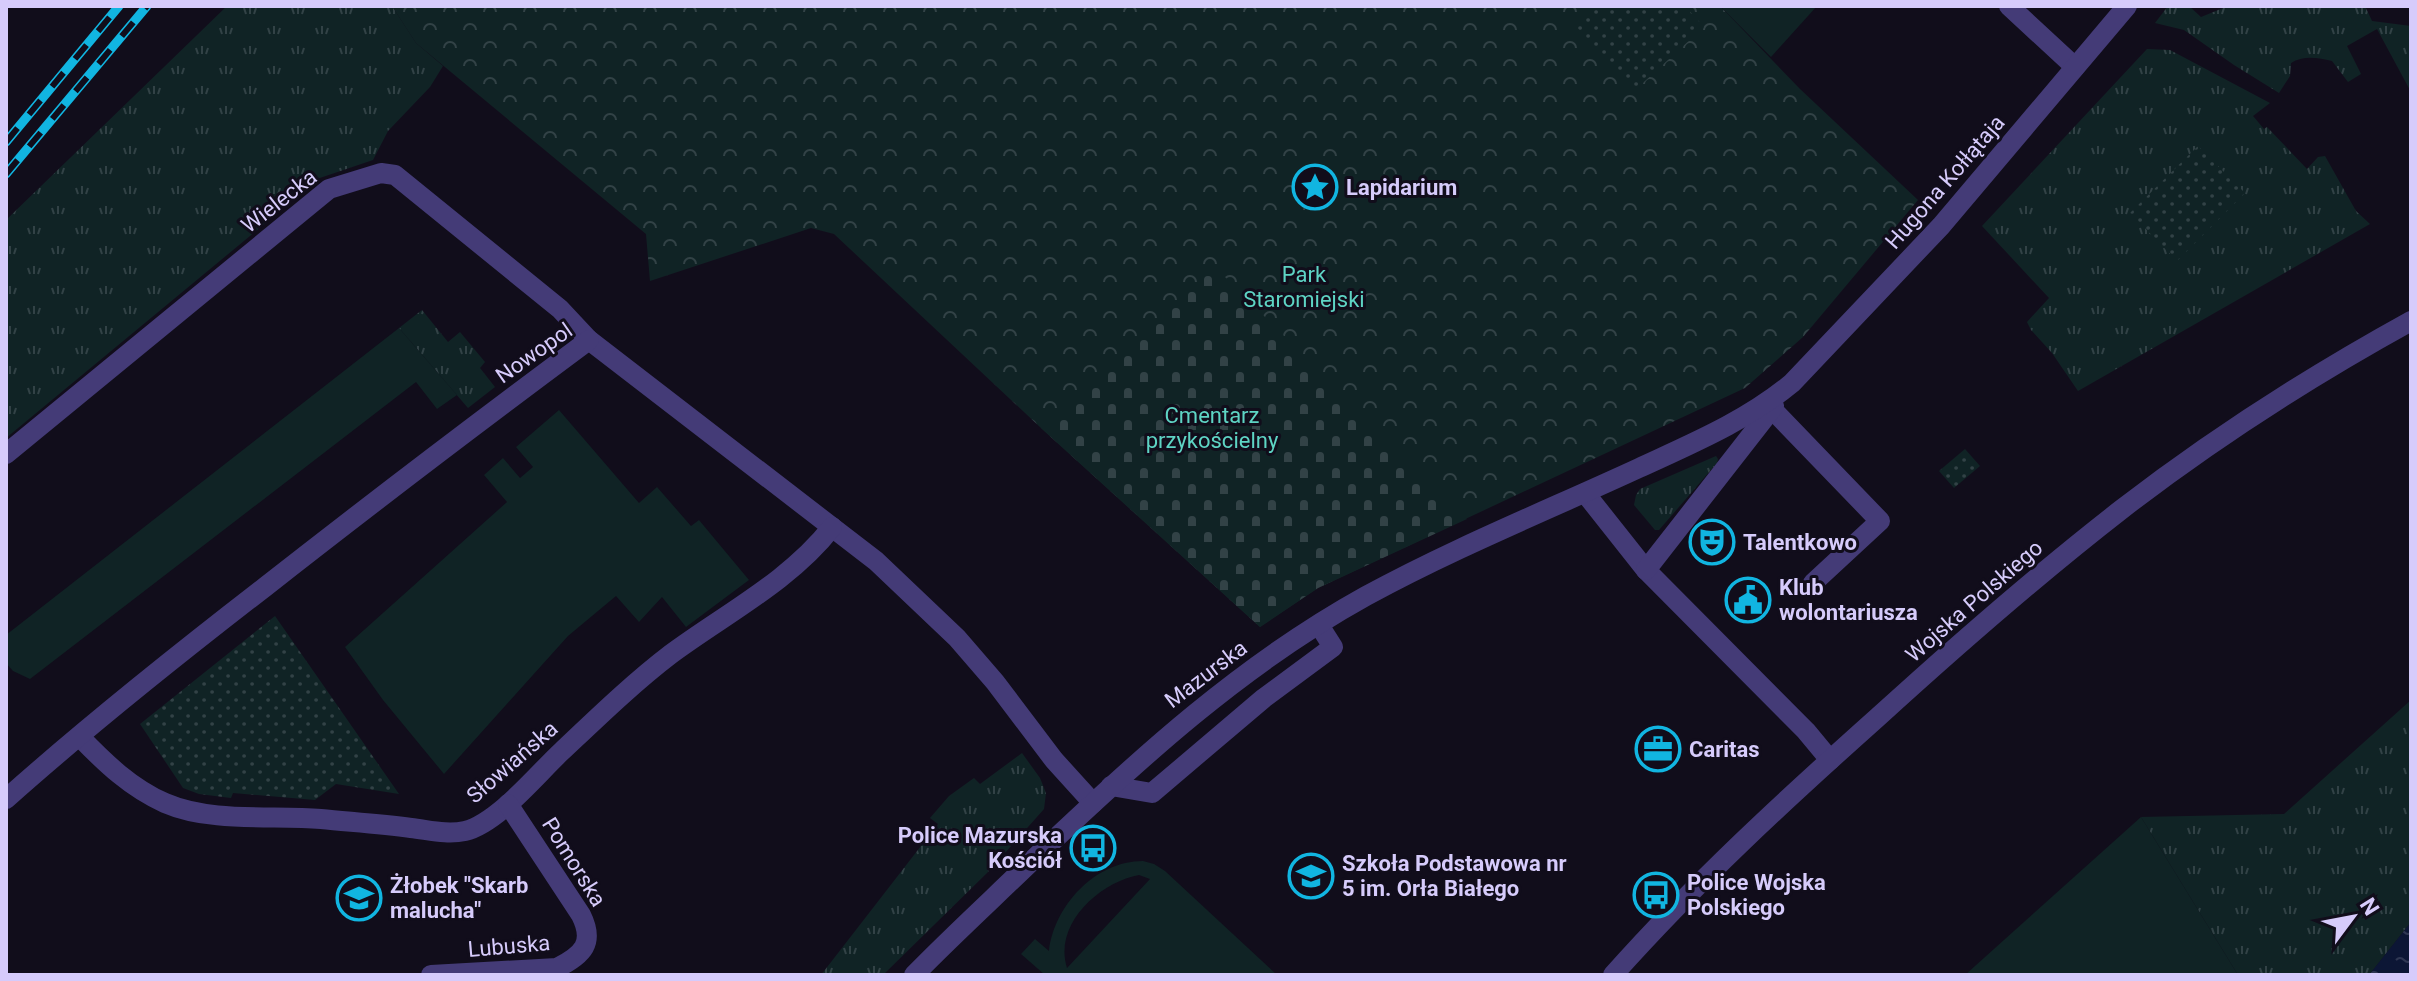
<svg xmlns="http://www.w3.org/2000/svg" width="2417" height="981" viewBox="0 0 2417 981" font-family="Roboto,sans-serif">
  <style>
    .grass { fill: url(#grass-tufts) }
    .forest { fill: url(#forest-crowns) }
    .cemetery { fill: url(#cemetery-stones) }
    .park { fill: url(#park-dots) }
    .garden { fill: #102325; fill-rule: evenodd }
    .water { fill: url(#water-ripples) }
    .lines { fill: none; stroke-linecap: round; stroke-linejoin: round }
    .minor { stroke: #443b77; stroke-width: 20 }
    .tertiary { stroke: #443b77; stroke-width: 20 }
    .rail-casing { stroke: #11b5e1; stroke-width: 9 }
    .rail { stroke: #110d1b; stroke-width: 6; stroke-dasharray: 18; stroke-linecap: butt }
    .labels { text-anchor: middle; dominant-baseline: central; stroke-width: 6; stroke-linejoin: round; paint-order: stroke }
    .street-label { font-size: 22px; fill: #d6cbfb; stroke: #110d1b }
    .poi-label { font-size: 22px; font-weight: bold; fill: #d6cbfb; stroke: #110d1b; text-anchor: start }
    .park-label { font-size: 22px; fill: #5ed4c4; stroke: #110d1b }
  </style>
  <defs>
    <pattern id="grass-tufts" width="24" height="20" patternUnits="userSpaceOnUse" patternTransform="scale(2)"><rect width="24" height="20" fill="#102325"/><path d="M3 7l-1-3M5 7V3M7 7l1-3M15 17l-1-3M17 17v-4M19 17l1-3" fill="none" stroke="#324246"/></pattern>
    <pattern id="forest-crowns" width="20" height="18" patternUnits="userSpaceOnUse" patternTransform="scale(2)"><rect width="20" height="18" fill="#102325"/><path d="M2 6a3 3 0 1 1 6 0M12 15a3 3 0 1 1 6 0" fill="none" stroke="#324246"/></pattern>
    <pattern id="cemetery-stones" width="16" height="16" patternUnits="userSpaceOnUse" patternTransform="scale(2)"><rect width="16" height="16" fill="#102325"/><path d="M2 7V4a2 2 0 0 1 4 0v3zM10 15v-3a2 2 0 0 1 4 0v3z" fill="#324246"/></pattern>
    <pattern id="park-dots" width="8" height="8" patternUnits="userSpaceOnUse" patternTransform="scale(2)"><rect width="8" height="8" fill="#102325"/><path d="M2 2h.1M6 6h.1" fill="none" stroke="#324246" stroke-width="1.8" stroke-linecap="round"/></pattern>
    <pattern id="water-ripples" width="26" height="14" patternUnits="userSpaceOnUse" patternTransform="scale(2)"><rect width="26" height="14" fill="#0c1635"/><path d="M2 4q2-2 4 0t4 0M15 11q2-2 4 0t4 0" fill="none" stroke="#2f3753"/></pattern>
  </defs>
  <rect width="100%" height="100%" fill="#110d1b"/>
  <g class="grass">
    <path d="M 227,6 L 392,6 L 416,43 L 443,66 L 430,87 L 388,131 L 373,160 L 302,184 L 291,202 L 6,438 L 6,220 Z"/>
    <path d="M 2168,6 L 2189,6 L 2201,17 L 2228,6 L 2365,6 L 2372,21 L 2411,26 L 2411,92 L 2377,29 L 2347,46 L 2361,74 L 2348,82 L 2332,61 C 2319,58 2303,55 2291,63 L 2290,76 L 2279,93 L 2234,65 L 2184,30 L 2155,23 Z"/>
    <path d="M 2147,49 L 2170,50 L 2270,103 L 2253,116 L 2264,129 L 2267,127 L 2307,169 L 2318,157 L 2325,156 L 2356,211 L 2370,224 L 2078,391 L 2052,353 L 2031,330 L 2027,322 L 2049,298 L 1982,226 Z"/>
    <path d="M 422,310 L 448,342 L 460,332 L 485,362 L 480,368 L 495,387 L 468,408 L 399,328 Z"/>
    <path d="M 1716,456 L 1718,459 L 1717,463 L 1659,530 L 1655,530 L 1634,505 L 1636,495 L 1640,489 Z"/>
    <path d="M 2411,700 L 2411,922 L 2369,975 L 2238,975 L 2141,817 L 2284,814 Z"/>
    <path d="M 1022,753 L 1040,778 L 1046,793 L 1044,809 L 987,873 L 883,975 L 821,975 L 938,824 L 930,818 L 949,796 L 974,778 L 980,784 Z"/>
  </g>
  <path class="forest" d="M 392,6 L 1720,6 L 1800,89 L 1918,200 L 1803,337 L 1745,388 L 1318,588 L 1260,627 L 1041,428 L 834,234 L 811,228 L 650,281 L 646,234 L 416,43 Z"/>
  <path class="cemetery" d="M 1214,266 L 1467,519 L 1318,588 L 1260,627 L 1041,428 Z"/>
  <g class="park">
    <path d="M 1593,6 L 1685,6 L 1704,27 L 1633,92 L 1573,23 Z"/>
    <path d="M 2198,146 L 2245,193 L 2177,261 L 2130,213 Z"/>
    <path d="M 1965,449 L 1980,466 L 1954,488 L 1939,471 Z"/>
    <path d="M 275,616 L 399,794 L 336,784 L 315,800 L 233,793 L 231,798 L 199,794 L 183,788 L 140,724 Z"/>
  </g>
  <g class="garden">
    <path d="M 1720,6 L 1817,6 L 1771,57 Z"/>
    <path d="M 399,328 L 457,395 L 437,409 L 416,382 L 30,679 L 13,671 L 6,663 L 6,635 Z"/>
    <path d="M 559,410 L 639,503 L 657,487 L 691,526 L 699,520 L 749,580 L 686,627 L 662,597 L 639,622 L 616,596 L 568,636 L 444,774 L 383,700 L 345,647 L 507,502 L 484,475 L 503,458 L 520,478 L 533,467 L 516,447 Z"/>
    <path d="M 2141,817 L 2238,975 L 1965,975 Z"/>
    <path d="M 1143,861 L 1154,864 L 1165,871 L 1277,975 L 1045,975 L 1021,954 L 1035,939 L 1049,951 C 1054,906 1095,861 1143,861 ZM 1139,875 L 1150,879 L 1067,968 C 1053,924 1100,882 1139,875 Z"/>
  </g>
  <path class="water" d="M 2411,922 L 2411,975 L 2369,975 Z"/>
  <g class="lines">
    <g class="minor">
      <path d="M 2009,6 L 2075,67"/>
      <path d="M 1772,409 L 1880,521 L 1813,583"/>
      <path d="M 6,454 L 329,189 L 381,173 L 395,175 L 560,309 L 589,340 L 876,561 L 957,638 L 995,682 L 1054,760 L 1093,803"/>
      <path d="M 1585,493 L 1646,570 L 1806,731 L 1830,760"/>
      <path d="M 1646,570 L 1774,406"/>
      <path d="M 80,737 C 105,763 131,788 165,803 C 211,823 272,815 321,819 C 351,822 381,824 411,828 C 429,830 447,835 465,831 C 498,823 538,773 562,751 C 597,718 633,683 671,654 C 725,614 790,581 832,527"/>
      <path d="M 1111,786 L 1152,793 L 1264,698 L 1333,647 L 1319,625"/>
      <path d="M 6,799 C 89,725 177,655 265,587 C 372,503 480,421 589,340"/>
      <path d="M 431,975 L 557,968 C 583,955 595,943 581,915 L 508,804"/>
      <path d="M 914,975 C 955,933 998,894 1040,853 C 1141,757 1243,664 1366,596 C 1454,548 1548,510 1639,468 C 1693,443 1746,421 1792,383 L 1941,226 L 2127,6"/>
    </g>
    <path class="tertiary" d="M 1613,975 C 1696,882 1785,800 1878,717 C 1957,645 2037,575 2122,509 C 2213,439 2311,376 2411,321"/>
    <g class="rail-casing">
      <g id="rail">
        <path d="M 6,142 L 119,6"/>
        <path d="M 6,174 L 147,6"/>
      </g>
    </g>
    <use href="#rail" class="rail"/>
  </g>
  <defs>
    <g id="sight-ring" transform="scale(2.3)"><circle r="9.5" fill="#110d1b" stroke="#11b5e1" stroke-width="1.5"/><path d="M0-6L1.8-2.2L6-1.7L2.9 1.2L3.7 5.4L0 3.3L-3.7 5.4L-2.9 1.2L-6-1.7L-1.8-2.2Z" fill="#11b5e1"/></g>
    <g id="theatre-ring" transform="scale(2.3)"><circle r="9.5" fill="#110d1b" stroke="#11b5e1" stroke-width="1.5"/><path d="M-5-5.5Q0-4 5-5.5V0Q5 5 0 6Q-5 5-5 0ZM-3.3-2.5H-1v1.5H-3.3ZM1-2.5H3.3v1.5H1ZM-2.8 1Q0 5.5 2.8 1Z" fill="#11b5e1"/></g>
    <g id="civic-ring" transform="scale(2.3)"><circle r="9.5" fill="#110d1b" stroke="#11b5e1" stroke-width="1.5"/><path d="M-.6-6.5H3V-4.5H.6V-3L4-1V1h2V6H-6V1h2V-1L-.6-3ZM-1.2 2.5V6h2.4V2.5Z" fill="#11b5e1"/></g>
    <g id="office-ring" transform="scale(2.3)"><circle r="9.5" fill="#110d1b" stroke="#11b5e1" stroke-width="1.5"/><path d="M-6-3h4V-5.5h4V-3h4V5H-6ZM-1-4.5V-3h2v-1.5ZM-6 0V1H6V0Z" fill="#11b5e1"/></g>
    <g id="bus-ring" transform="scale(2.3)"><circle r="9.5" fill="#110d1b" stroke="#11b5e1" stroke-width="1.5"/><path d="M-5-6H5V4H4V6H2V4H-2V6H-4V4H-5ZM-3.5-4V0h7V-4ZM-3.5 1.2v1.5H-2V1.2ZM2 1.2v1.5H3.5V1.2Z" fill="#11b5e1"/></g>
    <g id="school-ring" transform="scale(2.3)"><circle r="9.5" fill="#110d1b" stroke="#11b5e1" stroke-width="1.5"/><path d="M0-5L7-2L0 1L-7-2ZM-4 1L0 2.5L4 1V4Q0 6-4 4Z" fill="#11b5e1"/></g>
  </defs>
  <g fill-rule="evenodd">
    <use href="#sight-ring" x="1315" y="187"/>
    <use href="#theatre-ring" x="1712" y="542"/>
    <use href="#civic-ring" x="1748" y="600"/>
    <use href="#office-ring" x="1658" y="749"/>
    <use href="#bus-ring" x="1093" y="848"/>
    <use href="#school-ring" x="1311" y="876"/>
    <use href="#bus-ring" x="1656" y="895"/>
    <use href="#school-ring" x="359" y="898"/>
  </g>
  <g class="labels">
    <g class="street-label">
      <text transform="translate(1945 182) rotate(-49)">Hugona Kołłątaja</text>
      <text transform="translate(279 201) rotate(-38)">Wielecka</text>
      <text transform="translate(534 353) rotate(-35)">Nowopol</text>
      <text transform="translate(1974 601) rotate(-41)">Wojska Polskiego</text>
      <text transform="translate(1206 674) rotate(-37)">Mazurska</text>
      <text transform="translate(512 762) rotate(-41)">Słowiańska</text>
      <text transform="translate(574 862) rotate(58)">Pomorska</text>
      <text transform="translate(509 946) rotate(-5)">Lubuska</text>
    </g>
    <g class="poi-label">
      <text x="1346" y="187">Lapidarium</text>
      <text x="1743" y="542">Talentkowo</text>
      <text x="1779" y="587">Klub<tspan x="1779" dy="25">wolontariusza</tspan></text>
      <text x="1689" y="749">Caritas</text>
      <text x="1062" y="835" text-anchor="end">Police Mazurska<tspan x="1062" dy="25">Kościół</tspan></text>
      <text x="1342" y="863">Szkoła Podstawowa nr<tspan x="1342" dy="25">5 im. Orła Białego</tspan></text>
      <text x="1687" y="882">Police Wojska<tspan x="1687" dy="25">Polskiego</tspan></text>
      <text x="390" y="885">Żłobek "Skarb<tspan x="390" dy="25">malucha"</tspan></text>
    </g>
    <g class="park-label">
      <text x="1304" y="274">Park<tspan x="1304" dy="25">Staromiejski</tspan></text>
      <text x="1212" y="415">Cmentarz<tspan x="1212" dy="25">przykościelny</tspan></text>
    </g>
  </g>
  <rect width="2417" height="981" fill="none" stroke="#d6cbfb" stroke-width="16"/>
  <g transform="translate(2353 917) rotate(58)" stroke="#110d1b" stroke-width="6" paint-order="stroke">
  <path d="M0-6L14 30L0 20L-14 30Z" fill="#d6cbfb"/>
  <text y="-12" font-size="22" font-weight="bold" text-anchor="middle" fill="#d6cbfb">N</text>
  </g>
</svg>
